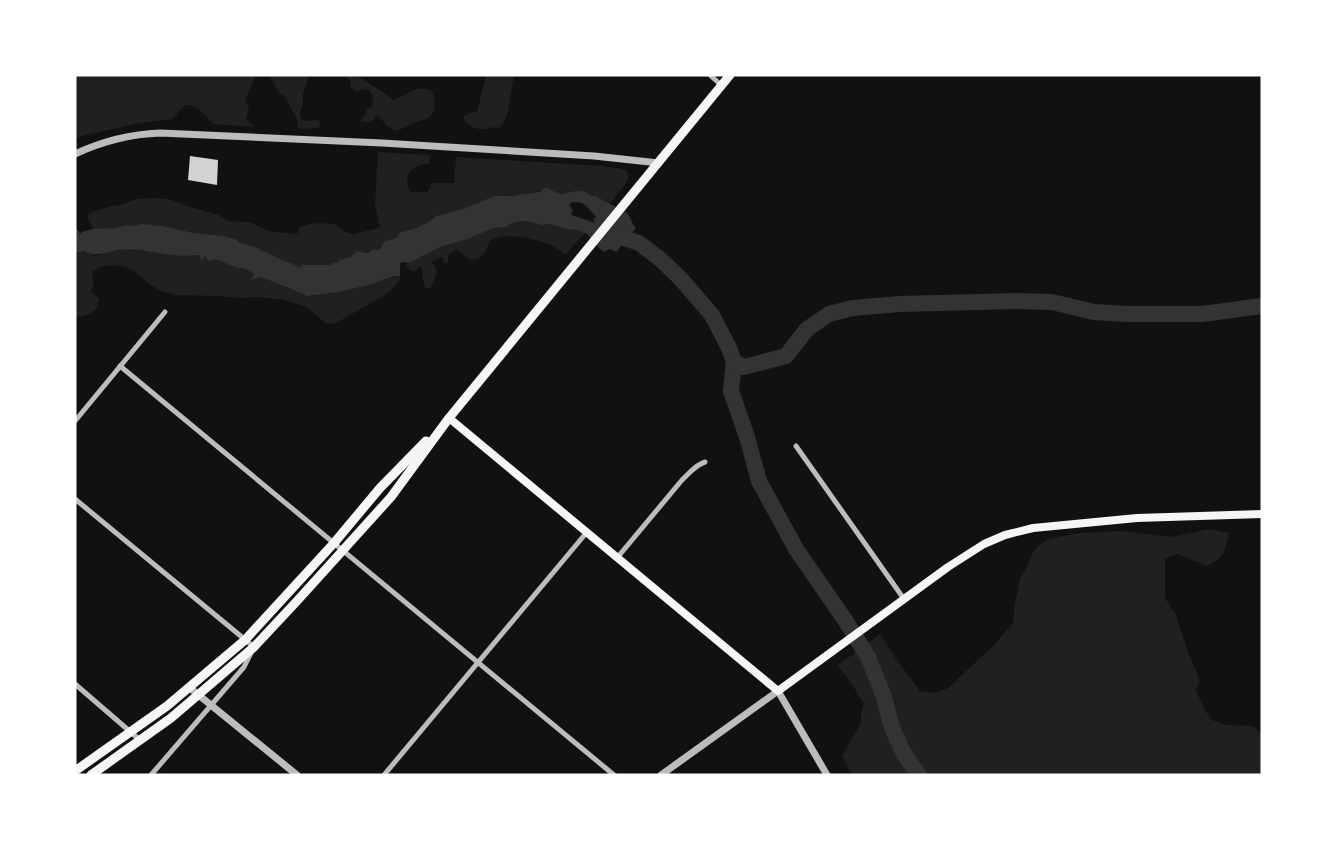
<svg xmlns="http://www.w3.org/2000/svg" width="1337" height="850" viewBox="0 0 1337 850" font-family="Raleway,sans-serif">
  <style>
    .green { fill: #202020 }
    .water { fill: #333; fill-rule: evenodd }
    .lines { fill: none; stroke-linecap: round; stroke-linejoin: round }
    .river { stroke: #333; stroke-width: 16 }
    .building { fill: #d3d3d3 }
    .minor { stroke: #bcbcbc; stroke-width: 5 }
    .tertiary { stroke: #bcbcbc; stroke-width: 7 }
    .secondary { stroke: #f5f5f5; stroke-width: 8 }
    .trunk { stroke: #f5f5f5; stroke-width: 9 }
  </style>
  <rect width="100%" height="100%" fill="#111"/>
  <g class="green">
    <path d="M 75,75 L 256,75 L 245,100 L 249,108 L 246,119 L 254,127 L 213,124 C 205,115 197,104 185,105 L 172,119 L 140,123 L 82,136 L 75,139 Z"/>
    <path d="M 269,75 L 309,75 L 303,94 L 303,104 L 300,112 L 301,119 L 304,121 L 319,120 L 321,126 L 317,128 L 300,129 L 297,126 L 298,121 L 285,97 L 279,93 Z"/>
    <path d="M 344,75 L 355,75 L 383,92 L 393,100 C 408,95 415,84 432,91 C 435,100 438,112 428,118 C 427,119 420,121 418,121 C 410,124 406,128 396,131 L 387,126 L 378,115 L 375,117 L 374,119 L 369,122 L 361,122 L 362,117 L 366,115 L 366,110 L 372,106 C 374,98 374,94 367,89 L 356,91 L 350,87 L 351,82 Z"/>
    <path d="M 486,75 L 514,75 L 507,116 L 500,128 C 492,126 491,129 484,129 C 475,130 466,125 463,117 L 469,113 L 477,112 Z"/>
    <path d="M 378,152 L 430,155 L 429,164 C 411,164 402,175 410,192 L 427,192 L 431,188 L 431,183 L 454,183 L 456,157 L 602,166 C 607,167 623,168 626,171 C 635,178 615,196 610,203 L 596,196 L 592,196 C 580,186 572,193 559,194 L 548,188 L 540,192 L 525,195 L 494,197 L 462,209 L 436,216 L 430,221 L 416,228 L 400,232 L 396,238 L 382,244 L 379,250 L 373,249 L 368,253 L 359,251 L 345,259 L 339,260 L 339,263 L 334,262 L 330,265 L 301,266 L 301,268 L 276,257 L 253,246 L 238,242 L 236,239 L 224,236 L 194,233 L 150,225 L 135,226 L 128,225 L 114,228 L 93,229 L 88,218 L 89,214 L 93,212 L 108,207 L 120,205 L 137,199 L 154,198 L 169,199 L 190,207 L 219,215 L 227,221 L 249,222 L 268,231 L 297,234 L 300,227 L 316,223 L 335,224 L 343,231 L 353,234 L 380,228 L 375,203 Z"/>
    <path d="M 526,221 L 541,225 L 551,224 L 568,230 L 575,229 L 585,233 L 565,255 C 554,241 507,230 492,240 C 487,244 488,248 485,252 C 483,255 481,257 478,259 L 471,260 L 456,249 L 448,256 L 448,262 L 446,264 L 443,262 L 442,257 L 432,262 L 437,271 L 433,284 L 429,289 L 425,288 L 422,276 L 423,271 L 422,268 L 419,267 L 415,271 L 411,271 L 406,266 L 406,262 L 410,263 L 442,246 L 465,240 L 494,228 L 506,227 L 515,222 Z"/>
    <path d="M 123,250 L 163,252 L 188,256 L 199,255 L 200,258 L 204,256 L 212,262 L 215,259 C 222,261 228,265 235,267 C 242,269 248,268 254,273 L 252,279 L 261,277 L 300,293 L 312,296 L 334,293 L 369,285 L 397,276 L 400,276 L 401,279 L 387,294 L 336,323 L 327,324 L 305,306 L 284,300 L 258,297 L 241,298 L 217,296 L 177,295 L 161,291 L 148,283 L 134,271 L 126,267 L 113,265 L 99,267 L 92,272 L 94,283 L 91,291 L 99,299 L 97,308 L 89,314 L 75,318 L 75,253 L 84,251 L 95,256 L 108,252 Z"/>
    <path d="M 1209,529 L 1229,533 C 1224,553 1226,556 1207,566 L 1177,554 L 1165,559 L 1165,598 L 1176,615 L 1189,655 L 1200,680 L 1196,690 L 1204,709 L 1212,720 L 1227,725 L 1253,726 L 1262,734 L 1262,775 L 852,775 L 842,756 L 861,723 L 861,712 L 864,703 C 855,691 849,676 837,666 L 880,634 L 894,656 L 920,691 L 935,693 L 948,688 L 993,646 L 1013,623 L 1014,609 L 1020,578 L 1028,565 L 1033,552 L 1041,544 L 1049,539 L 1080,533 L 1121,531 L 1171,537 Z"/>
  </g>
  <path class="water" d="M 548,188 L 559,194 C 572,193 580,186 592,196 L 596,196 L 627,213 C 632,218 631,223 636,228 L 616,252 L 610,249 L 604,252 L 599,248 L 587,234 L 575,229 L 568,230 L 551,224 L 541,225 L 526,221 L 515,222 L 506,227 L 494,228 L 465,240 L 442,246 L 410,263 L 406,262 L 400,263 L 400,276 L 395,276 L 369,285 L 334,293 L 308,296 L 261,277 L 251,280 L 254,274 C 248,268 242,269 235,267 C 228,265 222,261 215,259 L 210,262 L 204,256 L 203,261 L 202,261 L 199,255 C 194,255 189,256 185,256 C 163,255 141,248 119,250 C 107,252 95,258 84,251 L 75,253 L 75,230 L 78,230 L 80,234 L 82,232 L 93,229 L 114,228 L 128,225 L 135,226 L 141,224 L 162,226 L 194,233 L 224,236 L 236,239 L 238,242 L 253,246 L 276,257 L 302,268 L 300,265 L 330,265 L 334,262 L 339,263 L 339,260 C 347,259 352,256 357,251 L 368,253 L 373,249 L 379,250 L 384,242 L 396,238 L 400,232 L 416,228 L 430,221 L 436,216 L 462,209 L 495,196 L 512,196 L 540,192 L 542,191 L 542,189 ZM 573,202 C 585,201 589,209 597,218 L 593,218 L 595,223 L 572,215 L 571,213 L 573,211 L 569,204 Z"/>
  <g class="lines">
    <g class="river">
      <path d="M 606,232 L 639,243 L 660,259 L 680,278 L 712,315 L 729,348 L 734,362 L 731,391 L 747,437 L 759,481 L 796,549 L 845,620 L 868,657 L 884,697 L 892,728 L 904,754 L 919,775"/>
      <path d="M 734,362 L 744,367 L 786,356 L 807,329 L 829,314 L 853,308 L 899,304 L 1016,301 L 1052,302 L 1094,312 L 1128,314 L 1202,314 L 1262,306"/>
    </g>
  </g>
  <path class="building" d="M 190,156 L 218,160 L 217,185 L 188,180 Z"/>
  <g class="lines">
    <g class="minor">
      <path d="M 710,75 L 721,85"/>
      <path d="M 120,366 L 614,775"/>
      <path d="M 75,421 L 165,312"/>
      <path d="M 796,446 L 904,599"/>
      <path d="M 75,499 L 254,647 L 244,667 L 151,775"/>
      <path d="M 617,558 L 682,480 C 690,473 695,465 705,462"/>
      <path d="M 75,684 L 141,741"/>
      <path d="M 384,775 L 587,532"/>
    </g>
    <g class="tertiary">
      <path d="M 75,154 C 103,141 130,134 160,133 L 382,143 L 594,156 L 659,163"/>
      <path d="M 190,688 L 297,775"/>
      <path d="M 661,775 L 778,691 L 827,775"/>
    </g>
    <path class="secondary" d="M 449,418 L 778,691 L 948,567 L 984,544 L 1005,535 L 1033,528 L 1137,518 L 1262,514"/>
    <g class="trunk">
      <path d="M 75,771 L 167,706 L 245,640 L 334,543 L 380,488 L 426,441"/>
      <path d="M 91,775 L 171,718 L 254,647 L 297,601 L 391,497 L 449,418 L 730,75"/>
    </g>
  </g>
  <rect width="1337" height="850" fill="none" stroke="#ffffff" stroke-width="153"/>
</svg>
